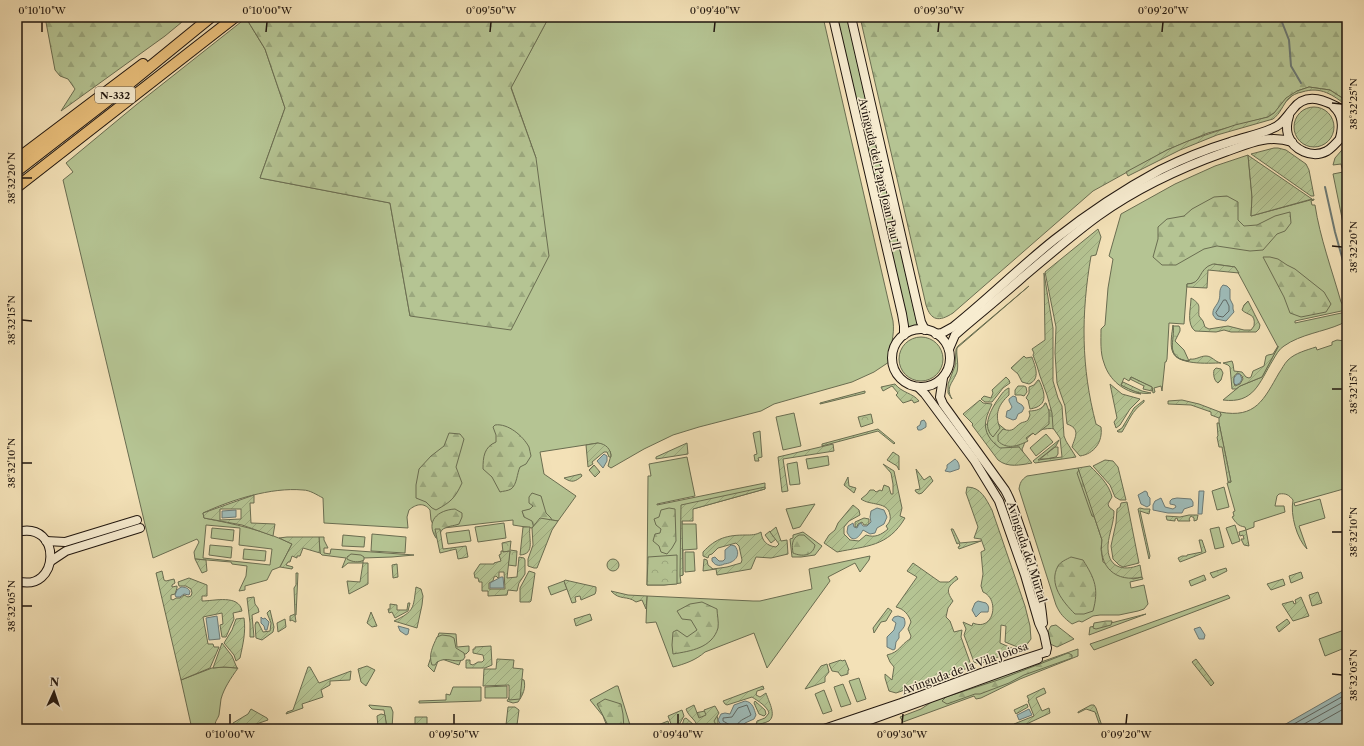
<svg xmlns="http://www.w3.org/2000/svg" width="1364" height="746" viewBox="0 0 1364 746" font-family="'Libre Caslon Text',serif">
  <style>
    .grass { fill: #b5c493; stroke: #6a6d51; fill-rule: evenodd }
    .forest { fill: url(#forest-firs); stroke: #6a6d51 }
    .park { fill: url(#park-crowns); stroke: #6a6d51 }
    .garden { fill: url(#garden-furrows); stroke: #6a6d51; fill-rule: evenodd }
    .water { fill: #9ebbb8; stroke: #6c7974 }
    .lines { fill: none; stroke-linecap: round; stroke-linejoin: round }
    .shore { stroke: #5f6864; stroke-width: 1 }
    .stream { stroke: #6c7974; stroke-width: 2 }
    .secondary-casing { stroke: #20160f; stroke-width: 10 }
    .highway-casing { stroke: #20160f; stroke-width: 12 }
    .secondary { stroke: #f7ecd0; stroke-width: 8 }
    .highway { stroke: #eac07c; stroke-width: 10 }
    .ticks { fill: none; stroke: #20160f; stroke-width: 1.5 }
    .labels { text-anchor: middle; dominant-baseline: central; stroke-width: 3; stroke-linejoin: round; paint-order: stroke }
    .shield { fill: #f7ecd0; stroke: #605649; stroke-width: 1 }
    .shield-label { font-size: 10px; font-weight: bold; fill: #20160f }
    .street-label { font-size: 11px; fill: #20160f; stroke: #f7ecd0 }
    .neatline { fill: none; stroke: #20160f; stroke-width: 1.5 }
    .ticks-label { font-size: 10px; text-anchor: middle; fill: #20160f }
  </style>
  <defs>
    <pattern id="forest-firs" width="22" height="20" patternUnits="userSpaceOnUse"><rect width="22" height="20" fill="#b5c493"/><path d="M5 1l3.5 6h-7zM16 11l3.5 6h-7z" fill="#9ba87e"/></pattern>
    <pattern id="park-crowns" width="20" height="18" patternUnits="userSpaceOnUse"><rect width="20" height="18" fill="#b5c493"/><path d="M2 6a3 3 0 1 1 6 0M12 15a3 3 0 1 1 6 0" fill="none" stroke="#9ba87e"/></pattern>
    <pattern id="garden-furrows" width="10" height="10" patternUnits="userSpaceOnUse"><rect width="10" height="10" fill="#b5c493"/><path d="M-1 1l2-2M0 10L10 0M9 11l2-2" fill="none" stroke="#9ba87e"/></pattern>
  </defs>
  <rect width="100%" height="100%" fill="#f3e1b7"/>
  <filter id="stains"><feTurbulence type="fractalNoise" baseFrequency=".005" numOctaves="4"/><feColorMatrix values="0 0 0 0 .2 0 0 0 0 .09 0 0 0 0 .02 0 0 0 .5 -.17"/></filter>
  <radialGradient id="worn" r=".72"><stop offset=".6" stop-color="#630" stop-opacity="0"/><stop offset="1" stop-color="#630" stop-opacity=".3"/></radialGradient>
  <g class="grass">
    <path d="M 549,17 L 823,17 L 893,321 C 895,335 890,347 889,362 L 874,372 L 852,382 L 788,400 L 774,404 L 761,411 L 699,427 L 673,435 L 644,449 L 611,468 L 608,466 L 611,455 L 610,451 L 598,443 L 540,452 L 544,474 L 576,496 L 558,521 L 540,518 L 532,528 L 513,525 L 513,520 L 435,529 L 431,520 L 430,510 C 424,502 416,504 409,510 L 407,517 L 408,528 L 324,523 L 323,498 C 317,495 310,490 303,490 C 271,487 231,500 203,513 L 204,518 C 234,524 264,530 292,544 L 280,567 L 272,570 L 267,580 L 245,586 L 245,590 L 239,591 L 246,576 L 247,566 L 232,564 L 231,562 L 195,559 L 194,552 L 199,542 L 197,539 L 153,558 L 63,180 L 73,172 L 66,163 L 136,105 L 246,18 L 265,49 L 285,108 L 260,178 L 390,203 L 410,316 L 536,158 L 511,87 ZM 206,525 L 240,528 L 239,545 L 272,549 L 270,565 L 203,558 Z"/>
    <path d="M 836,17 L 847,17 L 918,327 L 907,329 Z"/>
    <path d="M 1347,144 L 1347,154 L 1343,154 L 1343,163 L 1347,163 L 1347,221 L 1343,223 L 1333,174 L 1343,172 L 1341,164 L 1333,165 L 1335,158 Z"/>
    <path d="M 1248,155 L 1252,197 L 1251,216 L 1314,199 L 1314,200 L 1311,201 L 1312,205 L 1315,205 C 1320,238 1332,270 1341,302 L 1346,310 L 1295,321 L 1295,323 L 1346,312 L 1345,320 L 1341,324 C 1323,332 1301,334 1284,346 C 1279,349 1276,355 1273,360 C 1259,383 1254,404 1223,400 L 1240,386 L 1262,377 L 1278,347 L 1235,267 L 1214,264 L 1194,283 L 1187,284 L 1184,324 L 1169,323 L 1167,359 L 1166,362 L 1165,362 L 1162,391 L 1161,386 L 1154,388 L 1155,392 L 1153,393 L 1152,387 L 1131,377 L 1129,381 L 1124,378 L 1121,385 L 1141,394 C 1124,392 1109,380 1104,363 C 1100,353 1101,340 1101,329 L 1105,325 L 1108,288 L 1113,259 L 1109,256 L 1121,214 L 1175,184 L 1215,166 Z"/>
    <circle cx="921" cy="359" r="22"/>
    <path d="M 1337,340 L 1345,341 L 1347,345 L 1347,464 L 1343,465 L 1347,478 L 1347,488 L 1294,503 L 1295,506 L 1320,499 L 1325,518 L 1299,526 L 1307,549 C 1297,539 1290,515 1293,500 C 1289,495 1286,493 1279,494 L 1277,496 L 1275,506 L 1284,506 L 1285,512 L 1254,522 L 1254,527 L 1246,530 L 1245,527 C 1238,526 1236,523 1232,517 L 1234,516 L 1233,512 L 1235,511 L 1227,483 L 1231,482 L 1219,423 L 1219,418 L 1221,415 L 1220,412 C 1256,419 1264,399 1279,373 C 1282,369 1284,364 1288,360 C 1295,353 1307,350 1316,347 L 1317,350 L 1332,345 L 1332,342 Z"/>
    <path d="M 794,413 L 801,446 L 783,450 L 776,417 Z"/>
    <path d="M 760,431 L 762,457 L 758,458 L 759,461 L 755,461 L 754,455 L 757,454 L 753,433 Z"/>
    <path d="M 1046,434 L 1053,442 L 1036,456 L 1030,448 Z"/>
    <path d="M 828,456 L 829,465 L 808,469 L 806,459 Z"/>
    <path d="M 687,457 L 695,496 L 657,504 L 657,505 L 765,483 L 765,489 L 682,512 L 682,524 L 696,524 L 697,549 L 683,550 L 683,575 L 680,576 L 681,583 L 664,585 L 647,585 L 648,476 L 651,476 L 649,464 Z"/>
    <path d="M 797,462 L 800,484 L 790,485 L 787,464 Z"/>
    <path d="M 1078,468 L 1102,540 L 1101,549 L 1103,562 L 1133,579 L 1142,577 L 1143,579 L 1130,582 L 1131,588 L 1144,585 L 1148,604 L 1144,609 L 1138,611 L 1119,615 L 1100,615 L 1093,616 L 1082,622 L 1079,621 L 1072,624 C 1064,618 1060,614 1056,605 L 1019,489 C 1020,483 1021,480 1027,476 Z"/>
    <path d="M 1224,487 L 1229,507 L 1217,510 L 1212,491 Z"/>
    <path d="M 815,504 L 800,527 L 793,529 L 786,509 Z"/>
    <path d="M 504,523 L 506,538 L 478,542 L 475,527 Z"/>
    <path d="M 1235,525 L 1240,541 L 1232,544 L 1226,528 Z"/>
    <path d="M 1219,527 L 1224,547 L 1215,549 L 1210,529 Z"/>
    <path d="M 212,528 L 234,530 L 233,541 L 211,538 Z"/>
    <path d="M 469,530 L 471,541 L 448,544 L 446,533 Z"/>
    <path d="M 803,532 L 822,546 L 815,555 L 801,557 L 792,557 L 790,539 L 793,538 L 793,535 Z"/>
    <path d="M 372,534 L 406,537 L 405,553 L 371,551 Z"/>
    <path d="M 343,535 L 365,537 L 364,547 L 342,546 Z"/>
    <path d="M 319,537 L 324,537 L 324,540 L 328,548 L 324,548 L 324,553 L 330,554 L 331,549 L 414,555 L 392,557 L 363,558 L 363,563 L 348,563 L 342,568 L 346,558 L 322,555 L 320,553 Z"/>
    <path d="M 210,545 L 232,547 L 231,558 L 209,555 Z"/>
    <path d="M 244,549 L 266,551 L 265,561 L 243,559 Z"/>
    <path d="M 685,552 L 694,552 L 695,571 L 685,572 Z"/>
    <path d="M 870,556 L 869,560 L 860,572 L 855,563 L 828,577 L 830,581 L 767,668 L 754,633 L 705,652 C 696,660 685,664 673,667 L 656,622 L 646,623 L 647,596 L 753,601 L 760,601 L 812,589 L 809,569 Z"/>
    <path d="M 564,581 L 567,589 L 551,595 L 548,587 Z"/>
    <path d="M 1228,595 L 1230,598 L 1225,600 L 1094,650 L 1090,644 L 1102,640 Z"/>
    <path d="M 1146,614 L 1089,635 L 1090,627 L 1107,624 Z"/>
    <path d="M 1347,629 L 1347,647 L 1325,656 L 1319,639 Z"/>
    <path d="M 439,633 L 456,634 L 457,647 L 469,646 L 469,651 L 466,654 L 463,654 L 459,665 L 439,658 L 434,672 L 428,666 Z"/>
    <path d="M 1078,649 L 1078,656 L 1020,679 L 981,698 L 976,699 L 974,696 L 903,722 L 900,717 L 921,709 L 936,699 Z"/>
    <path d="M 224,667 L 238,668 C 231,678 224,688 221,699 C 220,704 220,710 219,715 C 217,721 213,722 217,729 L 192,729 L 181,680 L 212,668 Z"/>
    <path d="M 859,678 L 866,699 L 857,702 L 849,681 Z"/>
    <path d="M 843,684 L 851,704 L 841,707 L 834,687 Z"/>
    <path d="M 507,686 L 507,698 L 485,698 L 485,687 Z"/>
    <path d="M 616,686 L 618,686 L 630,725 L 625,727 L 626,729 L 608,729 L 603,716 L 590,700 Z"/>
    <path d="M 453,687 L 481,687 L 481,701 L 419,703 L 419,701 L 446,700 L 446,694 L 450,695 Z"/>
    <path d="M 824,690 L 832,711 L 823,714 L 815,694 Z"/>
    <path d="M 369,705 L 391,707 L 393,712 L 392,729 L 387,729 L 384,710 L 372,709 L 369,706 Z"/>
    <path d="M 668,721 L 670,729 L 660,729 L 658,725 Z"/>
  </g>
  <g class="forest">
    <path d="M 45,17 L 188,17 L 165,36 L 61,111 L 75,89 L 68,79 L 60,76 L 55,70 Z"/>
    <path d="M 242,17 L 549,17 L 511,88 L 536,158 L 549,256 L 511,330 L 410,316 L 390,203 L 260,178 L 285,108 L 265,49 L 246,18 Z"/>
    <path d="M 860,17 L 1347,17 L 1347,101 L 1330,90 L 1309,87 L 1297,91 L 1274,113 L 1268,117 L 1208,133 L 1167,150 L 1093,191 L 953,313 C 939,322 931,321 926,305 Z"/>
    <path d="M 1227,196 L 1238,202 L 1238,220 L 1244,226 L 1257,225 L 1275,216 L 1290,212 L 1291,223 L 1285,231 L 1277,234 L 1263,250 L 1250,251 L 1217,246 L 1204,249 L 1176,265 L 1162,265 L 1153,257 L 1158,239 L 1158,227 L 1167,219 L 1184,216 L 1192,209 L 1214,197 Z"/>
    <path d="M 1263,257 L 1270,257 L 1278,259 L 1287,265 L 1295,269 L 1324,292 L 1331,304 L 1326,312 L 1301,317 L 1290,313 L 1284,297 Z"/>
    <path d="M 1047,410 L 1056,410 L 1055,429 C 1046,427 1032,431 1026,440 C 1024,443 1024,446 1022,449 L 1024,457 L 998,457 L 983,425 L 996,422 L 1007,431 L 1015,432 Z"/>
    <path d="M 495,425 C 508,423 523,436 529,447 C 530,450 530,453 531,456 L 526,464 L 520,467 C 517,473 517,485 511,489 C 508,491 503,491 500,492 L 492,477 L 483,469 C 483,457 484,447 496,442 L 496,435 L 493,427 Z"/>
    <path d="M 449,433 L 460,434 L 464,439 L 456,467 L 462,483 C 455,498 451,502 436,510 L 432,508 L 426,502 L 416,498 L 416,485 L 419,469 L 431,456 L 444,446 Z"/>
    <path d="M 1079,470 L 1098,519 L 1092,516 L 1077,473 Z"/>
    <path d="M 532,493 L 541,496 L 546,513 L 551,518 L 553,525 L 534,552 L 535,532 L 532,521 L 524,517 L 522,511 L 530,509 L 533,506 L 529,503 L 529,497 Z"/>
    <path d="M 669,508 L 675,509 L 676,541 L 672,548 L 667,554 L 661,552 L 659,546 L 653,541 L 655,534 L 660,533 L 661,529 L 656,525 L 654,519 L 659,517 L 661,510 Z"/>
    <path d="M 455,509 L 462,513 L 462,517 L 459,524 C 454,526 446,526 442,530 C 440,532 441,535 437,538 L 436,538 C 425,521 438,510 455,509 Z"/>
    <path d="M 799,535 L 804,535 L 815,545 C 813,556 802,557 793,553 C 792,546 791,539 799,535 Z"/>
    <path d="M 351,554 L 361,555 L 364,557 L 364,560 C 359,563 352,562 347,559 L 347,557 Z"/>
    <path d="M 1071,557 L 1083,560 C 1095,579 1099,589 1093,611 L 1084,614 L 1075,614 C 1063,602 1048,584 1058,566 C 1060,562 1067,559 1071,557 Z"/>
    <path d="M 702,602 L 717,609 C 717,614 719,622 718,628 C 712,648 691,651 673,654 L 672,645 L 673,632 L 677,630 L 687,637 L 697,630 L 691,620 L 682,619 L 677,611 L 690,604 Z"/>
    <path d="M 1106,621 L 1112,621 L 1111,625 L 1096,629 L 1093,628 L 1094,623 Z"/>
    <path d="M 1056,625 L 1074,639 L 1057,647 L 1050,644 C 1047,637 1047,632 1051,626 Z"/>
    <path d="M 442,635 L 450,636 L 454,638 L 456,648 L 464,653 L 465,657 L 463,660 C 452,663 448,656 437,662 L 435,665 L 432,665 C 428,655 433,646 437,637 Z"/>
    <path d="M 1068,653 L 1072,655 L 1072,658 L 1024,675 L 1009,683 L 980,694 L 975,694 L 947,704 L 942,701 L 946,697 L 1001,679 Z"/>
    <path d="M 520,679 L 524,680 C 526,688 523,695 518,702 L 513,703 L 507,701 Z"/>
    <path d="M 605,699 L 621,704 L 623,714 L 624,729 L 610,729 L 597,704 Z"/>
    <path d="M 710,710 L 716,712 L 718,720 L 718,729 L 701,729 L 695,713 Z"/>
  </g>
  <g class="park">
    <path d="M 1173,326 L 1179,326 L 1180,328 L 1180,331 L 1175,341 L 1184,350 L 1189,361 C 1167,359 1172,342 1173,326 Z"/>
    <path d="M 871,414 L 873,423 L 861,427 L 858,417 Z"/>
    <path d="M 1055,447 L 1058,447 L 1058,454 L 1056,457 L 1046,459 L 1040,459 Z"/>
    <path d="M 770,531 L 776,539 L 771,543 L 765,535 Z"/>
    <path d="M 511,541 L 510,550 L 517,551 L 516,566 L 508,565 L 510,551 L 503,552 L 502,543 Z"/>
    <path d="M 677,555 L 677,584 L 664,585 L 647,585 L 648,557 Z"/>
    <path d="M 1226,568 L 1227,571 L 1213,578 L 1210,573 Z"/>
    <path d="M 1204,575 L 1206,580 L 1191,586 L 1189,581 Z"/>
  </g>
  <g class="garden">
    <path d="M 1309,87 L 1330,90 L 1347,101 L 1347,106 C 1333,95 1321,86 1302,92 C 1297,93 1292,95 1288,99 C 1283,105 1280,114 1273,119 L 1217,135 L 1180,150 L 1128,176 L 1126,172 L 1167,150 L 1188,141 L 1235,125 L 1268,117 L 1274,113 L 1286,98 L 1297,91 Z"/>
    <circle cx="1314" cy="127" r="20"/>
    <path d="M 1274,148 L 1278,148 L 1286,150 L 1306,164 L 1309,170 L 1314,196 L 1311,196 L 1251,154 Z"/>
    <path d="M 1248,155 L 1249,156 L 1312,199 L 1251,216 L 1252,197 Z"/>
    <path d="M 1098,229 L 1101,237 L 1096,255 L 1091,256 C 1081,314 1081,367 1096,424 L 1101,427 C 1103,442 1094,454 1080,456 L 1072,447 C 1075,437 1081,429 1067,424 L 1065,406 L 1057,383 L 1055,353 L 1056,327 L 1045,272 Z"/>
    <path d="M 1213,264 L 1235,267 L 1239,273 L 1208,270 L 1207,288 L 1187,287 L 1187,284 C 1203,284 1197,269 1213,264 Z"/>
    <path d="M 1044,273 L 1053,328 L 1053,381 L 1058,398 L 1062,406 L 1064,436 L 1066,441 L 1076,457 L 1035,463 L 1033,461 L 1059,440 L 1056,446 L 1038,460 L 1062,457 L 1060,438 L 1053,428 L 1052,413 L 1047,395 L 1040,376 L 1037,366 L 1033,355 L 1034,353 L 1032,349 L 1045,340 Z"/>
    <path d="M 1029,286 L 957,348 C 956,356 959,364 957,372 C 953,383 945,387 952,399 L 948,393 L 948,384 L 955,366 L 956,349 L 958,346 Z"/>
    <path d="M 1191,298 C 1202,305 1198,306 1199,316 L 1203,321 L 1205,327 L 1209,329 L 1228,326 L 1244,330 L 1251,330 L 1254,326 C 1256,313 1248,316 1242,310 L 1244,305 L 1248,301 L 1260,325 L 1259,329 L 1256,332 L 1231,332 L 1224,330 L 1216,332 L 1195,331 C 1186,324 1191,308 1191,298 Z"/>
    <path d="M 1173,325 C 1176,340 1163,359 1189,361 L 1190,359 C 1196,360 1200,356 1206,356 C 1212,356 1215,362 1221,363 C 1208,363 1176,366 1172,350 C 1170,343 1172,333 1173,325 Z"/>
    <path d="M 1278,346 L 1278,347 L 1262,377 L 1240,386 L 1236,389 L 1232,389 L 1230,367 L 1228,365 L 1223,363 L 1232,361 L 1233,364 L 1234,371 L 1242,372 L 1246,377 L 1249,378 L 1251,377 L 1253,371 L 1264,366 L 1266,356 L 1268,355 L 1273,354 ZM 1238,373 L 1242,376 L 1243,379 L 1240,384 L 1235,386 L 1234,383 C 1233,380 1234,374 1238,373 Z"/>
    <path d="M 1024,356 L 1026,358 L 1032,357 C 1035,366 1041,379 1029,384 L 1022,382 L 1018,374 L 1011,368 Z"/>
    <path d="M 1216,368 L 1221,369 L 1223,373 L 1221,380 L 1218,383 C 1214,381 1213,374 1214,370 Z"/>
    <path d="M 1006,377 L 1009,380 L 1010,383 L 1003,388 L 992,402 L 985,402 L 981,399 L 984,396 L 991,398 L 993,393 L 992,390 Z"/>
    <path d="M 1131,377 L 1152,387 L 1152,391 L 1143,389 L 1144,386 L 1130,379 Z"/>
    <path d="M 1038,380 L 1039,380 C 1045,393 1049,406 1030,409 L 1028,400 L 1026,398 L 1029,393 L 1029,387 L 1034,385 Z"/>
    <path d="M 1123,382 L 1142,391 L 1151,393 C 1140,395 1131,390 1121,385 Z"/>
    <path d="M 895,384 C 902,393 913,393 919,401 L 914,403 L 912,400 L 903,403 L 896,395 L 898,393 L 892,386 L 883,391 L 881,387 Z"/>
    <path d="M 1110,384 L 1122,394 L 1140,399 L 1130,409 L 1120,425 L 1116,428 L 1114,422 L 1117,418 Z"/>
    <path d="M 1018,386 L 1024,386 L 1026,387 L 1027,392 L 1024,396 L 1021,395 L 1015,395 L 1015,390 Z"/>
    <path d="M 1009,388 L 1009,395 C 999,404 994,414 1000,428 L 993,437 C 982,427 990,412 996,402 C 1000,397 1003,390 1009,388 Z"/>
    <path d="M 865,391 L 865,393 L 820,404 L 820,403 Z"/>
    <path d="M 980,400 L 983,403 L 992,404 C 990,409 987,414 986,420 C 983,431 991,442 1000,448 L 1019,447 L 1032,463 C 1020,465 1008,468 998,460 L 972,425 L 973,424 L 963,414 Z"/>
    <path d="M 1144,400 L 1144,402 C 1131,412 1130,419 1122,432 L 1118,432 L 1117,431 L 1122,428 L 1134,408 Z"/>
    <path d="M 1182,400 L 1199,404 L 1220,412 L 1221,415 L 1219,418 L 1211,415 L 1211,412 L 1191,405 L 1168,404 L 1168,401 Z"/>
    <path d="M 1045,403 L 1046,403 L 1049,411 L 1049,424 L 1035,435 L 1033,433 L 1026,438 L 1028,441 C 1018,446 1007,450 998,441 L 998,435 L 1003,429 C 1014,433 1014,427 1021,423 C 1023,422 1026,422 1028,420 L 1030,415 L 1029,411 C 1036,411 1043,409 1045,403 Z"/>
    <path d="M 1217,423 L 1219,423 L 1231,482 L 1228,482 L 1222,447 L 1219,447 L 1217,437 L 1218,436 Z"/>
    <path d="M 878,429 L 895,443 L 894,444 L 878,431 L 822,446 L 822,444 Z"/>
    <path d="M 598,443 C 606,444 611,449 611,457 L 609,457 L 607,452 L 604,452 L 592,462 L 593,464 L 588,467 L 586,445 Z"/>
    <path d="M 687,443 L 688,454 L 656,459 L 656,457 Z"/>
    <path d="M 833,444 L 834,451 L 783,459 L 788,491 L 782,492 L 778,457 Z"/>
    <path d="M 893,452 L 899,456 L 899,470 L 897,466 L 887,460 Z"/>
    <path d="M 1105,460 L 1113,461 L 1118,467 L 1126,500 L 1120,500 L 1115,497 L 1110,485 L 1093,466 Z"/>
    <path d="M 883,464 L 894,471 L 902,508 L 900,516 L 905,518 C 888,547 866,546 837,552 L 824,543 L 829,535 L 835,530 L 838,523 L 853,505 L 859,510 L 860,515 L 849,521 L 844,527 L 844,534 L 850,540 L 859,541 L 866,535 C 875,538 881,535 888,529 L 886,526 C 889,523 891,520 890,515 C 888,501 870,506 861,499 L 867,494 L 870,490 L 874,490 L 876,492 L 880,490 L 882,491 L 884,485 L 889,487 L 891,494 L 893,494 L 893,484 L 891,473 Z"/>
    <path d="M 594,465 L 600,472 L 595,477 L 589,470 Z"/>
    <path d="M 1090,466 C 1099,475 1109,484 1112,497 L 1108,504 L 1109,507 L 1114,511 C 1114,523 1109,533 1108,545 C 1107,567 1122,572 1140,565 L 1142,577 C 1116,583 1098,567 1102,540 L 1078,468 Z"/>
    <path d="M 916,469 L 924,480 L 930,476 L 933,481 L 922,493 L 919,494 L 916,492 L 915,490 L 920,489 Z"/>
    <path d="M 581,474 L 582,476 C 575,482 572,483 564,478 Z"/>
    <path d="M 848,477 L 849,486 L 856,488 L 854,493 L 844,485 Z"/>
    <path d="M 765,487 L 765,489 L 693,509 L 693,521 L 682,521 L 683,575 L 680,576 L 681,505 Z"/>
    <path d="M 967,487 C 981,487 986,499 992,510 L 1025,606 L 1030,626 L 1031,639 L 1025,647 L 1020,648 L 1005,642 L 1006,626 L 1001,625 L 1000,643 L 1014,649 L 1015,651 L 979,664 L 974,662 L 964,635 L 966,629 L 963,622 L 972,626 L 973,623 C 994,632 1000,599 983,592 L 981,586 L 983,574 L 981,552 L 985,550 L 981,539 L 974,538 L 978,527 L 966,493 Z"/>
    <path d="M 254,495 L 254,503 L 250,503 L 251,523 L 275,524 L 273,536 L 242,525 L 204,518 L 203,513 ZM 220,509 L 241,509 L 241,519 L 220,520 Z"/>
    <path d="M 1127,502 L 1139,563 L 1123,567 L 1119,565 L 1113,559 L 1111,546 L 1116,523 L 1117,509 L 1120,507 L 1121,503 Z"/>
    <path d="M 1140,508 L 1144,509 L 1150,509 L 1149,514 L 1140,511 L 1150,556 L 1149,559 L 1138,509 Z"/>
    <path d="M 1189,515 L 1198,515 L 1197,520 L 1194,521 L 1194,518 L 1191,516 L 1189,519 L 1190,521 L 1178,521 L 1177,518 L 1175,519 L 1175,521 L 1167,520 L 1166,516 L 1180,517 Z"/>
    <path d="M 540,518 L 558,521 L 552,530 L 537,568 L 534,568 L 528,566 L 528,559 L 533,545 L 532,528 Z"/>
    <path d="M 864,518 L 869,519 L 869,523 L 868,525 L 864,525 L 862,522 L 858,524 L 857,527 L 855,527 L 855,522 Z"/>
    <path d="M 523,527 L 530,527 C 528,538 536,554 520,555 Z"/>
    <path d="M 776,527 L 781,541 L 787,540 L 788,554 L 771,558 L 756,557 L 751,569 L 717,575 L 716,569 L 703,571 L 704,559 L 707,560 L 708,565 L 713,569 L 727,567 L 741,563 L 742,560 L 739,546 L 736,543 L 718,548 L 712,554 L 709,555 L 708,558 L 703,556 L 703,552 C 716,538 727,535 746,535 C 751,535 756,535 761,532 C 762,541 767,546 776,547 L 779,544 L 770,532 Z"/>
    <path d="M 435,529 L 440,529 L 443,549 L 466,546 L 468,557 L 458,559 L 456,549 L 440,553 Z"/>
    <path d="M 951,529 L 953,529 L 960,543 L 981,541 L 959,549 L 958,547 L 960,546 L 959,543 L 957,544 Z"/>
    <path d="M 1246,530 L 1249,546 L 1244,545 L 1241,539 L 1244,539 L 1243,535 L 1240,536 L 1239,532 Z"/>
    <path d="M 287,537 L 319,537 L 320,553 L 303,548 L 300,556 L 297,556 L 297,558 L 292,556 L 290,562 L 288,562 L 286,565 L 293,567 L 292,569 L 280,567 L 292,544 L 279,538 Z"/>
    <path d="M 1199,540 L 1202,540 L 1206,552 L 1180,562 L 1178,558 L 1182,556 L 1187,556 L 1187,555 L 1202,552 Z"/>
    <path d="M 501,551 L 503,551 L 503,552 L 510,551 L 507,578 L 517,577 L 519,557 L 524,558 L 525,560 L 525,574 L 519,583 L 517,591 L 508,590 L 507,595 L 488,596 L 488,591 L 482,591 L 482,582 L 479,582 L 478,578 L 475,578 L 474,573 L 480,564 L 494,564 L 494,563 L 501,561 L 499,555 L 501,554 ZM 499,572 L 504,572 L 505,589 L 489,589 L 489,583 L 493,581 L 494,577 L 496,576 L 498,578 L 499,578 Z"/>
    <circle cx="613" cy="565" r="6"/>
    <path d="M 195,559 L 206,560 L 207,571 L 202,573 Z"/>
    <path d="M 363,563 L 368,563 L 368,584 L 349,594 L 347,581 L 360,582 Z"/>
    <path d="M 913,563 L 940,582 L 949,582 L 956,576 L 958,579 C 948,586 945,590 953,601 L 948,608 L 946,617 L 950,621 L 954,632 L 962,630 L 961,637 L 971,665 L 970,667 L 965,669 L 896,693 L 889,691 L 885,678 L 885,674 L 892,680 L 894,667 L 890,662 L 887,655 C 900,652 900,645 910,639 L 911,636 L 908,629 L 911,622 C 909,615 904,609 896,607 L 917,577 L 907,571 Z"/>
    <path d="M 397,564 L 398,577 L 393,578 L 392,565 Z"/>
    <path d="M 162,571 L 164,580 L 166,581 L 174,579 L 175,583 L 172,585 L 172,587 L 177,586 L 177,588 L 175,594 L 171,595 L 171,599 L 173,600 L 176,598 L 180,598 L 184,595 L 188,597 L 191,596 L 192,593 L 191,589 L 186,586 L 179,586 L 178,582 L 189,578 L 207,585 L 207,596 L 202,596 L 202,601 C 214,601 239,594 242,611 L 233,613 L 234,619 L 226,637 L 222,637 L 220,625 L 223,624 L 222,613 L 203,617 L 208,644 L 213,644 L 214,647 L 219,647 L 210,668 L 181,680 L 156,573 Z"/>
    <path d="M 529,571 L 535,573 L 531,601 L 530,602 L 520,602 L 520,588 Z"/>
    <path d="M 1301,572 L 1303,578 L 1291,583 L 1289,576 Z"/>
    <path d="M 296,573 L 298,573 L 296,615 L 295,615 L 296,622 L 295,622 L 292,620 L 290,621 L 290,616 L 295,614 L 294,588 L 296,585 Z"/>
    <path d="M 1283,579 L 1285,585 L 1271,590 L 1267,584 Z"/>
    <path d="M 565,580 L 596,587 L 596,591 L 595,594 L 581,600 L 580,596 L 575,597 L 576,602 L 572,603 L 564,581 Z"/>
    <path d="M 416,587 L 421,589 L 423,596 L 422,605 L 417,628 L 394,621 C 415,611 413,608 416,587 Z"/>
    <path d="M 611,591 L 628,595 L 647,596 L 646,609 L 642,600 L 636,602 C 627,595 620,601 611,591 Z"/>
    <path d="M 1318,592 L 1322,603 L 1312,606 L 1309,595 Z"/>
    <path d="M 254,597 L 255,604 L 258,608 L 259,612 L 252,615 L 254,637 L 250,637 L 250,623 L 247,598 Z"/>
    <path d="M 1301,597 L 1309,616 L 1293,621 L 1282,604 L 1293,601 L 1294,604 L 1296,603 L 1295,600 Z"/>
    <path d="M 408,603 L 410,603 L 408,611 L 395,618 L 392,612 L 389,613 L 388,609 L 390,609 L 390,604 L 397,605 L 397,610 L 407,610 Z"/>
    <path d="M 888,608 L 892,611 L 886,621 L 881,622 L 874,633 L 873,628 Z"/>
    <path d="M 270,610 L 274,627 L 273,632 L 262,640 L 256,638 L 255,625 L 256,622 L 258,622 L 263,632 L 270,631 L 271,623 L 267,613 Z"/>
    <path d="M 371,612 L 377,626 L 372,627 L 367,623 Z"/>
    <path d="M 590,614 L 592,620 L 576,626 L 574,619 Z"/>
    <path d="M 244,618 C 246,632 243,644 240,658 L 236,661 L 234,655 L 224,643 L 232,630 L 236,619 Z"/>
    <path d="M 285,619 L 286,627 L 278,632 L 277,623 Z"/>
    <path d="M 1287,619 L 1290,623 L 1279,632 L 1276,627 Z"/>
    <path d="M 222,643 L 232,656 L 237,668 L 224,667 L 213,668 Z"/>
    <path d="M 491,646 L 492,665 L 485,668 L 466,668 L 466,660 L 470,660 L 470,664 L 473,665 L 478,662 L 482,662 L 484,660 L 483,655 L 473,653 L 473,649 L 475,649 L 475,647 Z"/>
    <path d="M 497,659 L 514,660 L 513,668 L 523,669 L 520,699 L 509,700 L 509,685 L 483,686 L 484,669 L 496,669 Z"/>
    <path d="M 1196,659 L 1214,683 L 1211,686 L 1192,662 Z"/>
    <path d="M 841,660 L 842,661 L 845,660 L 849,670 L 848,670 L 848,674 L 841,676 L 838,672 L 832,671 L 829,664 Z"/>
    <path d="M 827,664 L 829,672 L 825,677 L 825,682 L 805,689 L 821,666 Z"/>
    <path d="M 367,666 L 375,670 L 366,686 L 361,682 L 358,669 Z"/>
    <path d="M 308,667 L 310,667 L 319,683 L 351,671 L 350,680 L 330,681 L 330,685 L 321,690 L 323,697 L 302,704 L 303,708 L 286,714 L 287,712 L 293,710 Z"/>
    <path d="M 763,686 L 764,689 L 757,691 L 756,695 L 760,697 L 766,693 C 768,700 777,715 769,721 C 765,723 760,724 756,725 L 757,721 L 765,718 L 769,713 C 767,706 758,701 752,697 L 727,705 L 725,704 L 723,701 Z"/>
    <path d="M 1044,688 L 1046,693 L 1036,698 L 1042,711 L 1049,708 L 1050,713 L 1016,729 L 1014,724 L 1034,716 L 1028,701 L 1029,700 L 1027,696 Z"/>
    <path d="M 755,701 L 765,710 L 766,714 L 764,716 L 759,714 L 754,703 Z"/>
    <path d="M 1027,704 L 1028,707 L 1016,714 L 1014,710 Z"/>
    <path d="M 694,705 L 699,718 L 706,715 L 704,710 L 715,706 L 719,713 L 714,721 L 716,725 L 721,729 L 697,729 C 698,720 689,718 686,709 Z"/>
    <path d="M 1091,705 L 1094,705 L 1096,708 L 1103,729 L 1101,729 L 1095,712 L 1086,709 L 1078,713 L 1078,712 Z"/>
    <path d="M 508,707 L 515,707 L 519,710 L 517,725 L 506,725 Z"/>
    <path d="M 251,709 L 267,718 L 268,720 L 242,729 L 232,729 L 233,723 L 248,714 Z"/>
    <path d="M 682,710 L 684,716 L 680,723 L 678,729 L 673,729 L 668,716 Z"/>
    <path d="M 381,714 L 385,715 L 387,729 L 372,729 L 372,727 L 378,727 L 377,716 Z"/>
    <path d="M 415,717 L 427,717 L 427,726 L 422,729 L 415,729 Z"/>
    <path d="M 686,718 L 694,725 L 694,729 L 681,729 L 684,719 Z"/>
  </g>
  <g class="water">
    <path d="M 1223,285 L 1227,286 L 1230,289 L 1230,299 L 1233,305 L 1233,309 L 1234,312 L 1226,321 L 1216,319 L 1213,315 C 1212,308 1217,306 1219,300 C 1221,294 1218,290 1223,285 Z"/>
    <path d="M 1237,374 L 1240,374 L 1242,379 L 1240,383 L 1236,385 L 1234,383 L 1234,378 Z"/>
    <path d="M 1013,396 L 1016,397 L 1017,402 L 1022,405 L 1024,408 L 1022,412 L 1018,414 L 1016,419 L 1013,420 L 1006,417 L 1007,411 L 1010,410 L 1012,407 L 1009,401 L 1009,399 Z"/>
    <path d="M 924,420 L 926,423 L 926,427 L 921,430 L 918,430 L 917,427 L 920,425 L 921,421 Z"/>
    <path d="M 604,454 L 607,456 L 607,461 L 603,468 L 597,461 Z"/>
    <path d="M 955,459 C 958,461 960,465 959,469 L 950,472 L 945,471 L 947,468 L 947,465 Z"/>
    <path d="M 1145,491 L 1147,492 L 1148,496 L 1150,498 L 1150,505 L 1147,507 L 1141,504 L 1138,495 Z"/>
    <path d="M 1199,491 L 1204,491 L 1202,514 L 1198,514 Z"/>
    <path d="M 1161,498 L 1165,507 L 1173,509 L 1176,507 L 1175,505 L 1170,504 L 1170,501 L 1172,499 L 1177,498 L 1191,499 L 1193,502 L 1193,506 L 1184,509 L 1182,513 L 1168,513 L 1153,510 L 1153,505 L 1155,501 Z"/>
    <path d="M 877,508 L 884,510 L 887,517 L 884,524 L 877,528 L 875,533 L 870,534 L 863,530 C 859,538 852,544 847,532 L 848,526 L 853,523 L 854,527 L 857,528 L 859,524 L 861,523 L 863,526 L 867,526 L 871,522 L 870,517 L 871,511 Z"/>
    <path d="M 236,510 L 236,517 L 222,518 L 222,511 Z"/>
    <path d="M 731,545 L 735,546 C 742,556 734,563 724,564 C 723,565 718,566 717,565 C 715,565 713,562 712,561 L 712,558 L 715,557 L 719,561 L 723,561 L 725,559 L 725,550 Z"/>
    <path d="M 501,577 L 503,577 L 504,588 L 490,588 L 490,583 Z"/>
    <path d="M 181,587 C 185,587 189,588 190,592 L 189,595 L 184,594 L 180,597 L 176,597 L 175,595 L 177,590 Z"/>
    <path d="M 978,601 L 986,603 C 989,606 989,608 988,612 L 981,612 L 976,617 L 972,610 L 975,603 Z"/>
    <path d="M 217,616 L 220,639 L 209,640 L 206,618 Z"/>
    <path d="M 898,616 L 904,618 C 907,626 903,628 899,633 L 899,638 L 896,642 L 895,649 L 893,650 L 887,647 L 887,637 L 894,630 L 896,623 L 892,620 L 894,617 Z"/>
    <path d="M 261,617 L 263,619 L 265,618 L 269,622 L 267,630 L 265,630 L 264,626 L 261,623 Z"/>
    <path d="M 398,626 L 409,629 L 408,634 L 406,635 L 400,631 Z"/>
    <path d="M 1200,627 L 1205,635 L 1204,639 L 1199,639 L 1194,629 Z"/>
    <path d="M 1347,689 L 1347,729 L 1277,729 Z"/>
    <path d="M 745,701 C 753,702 754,709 756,715 L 754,719 L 745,723 L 739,729 C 731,729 722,729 718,720 L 721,714 L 725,713 L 730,714 L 734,705 Z"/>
    <path d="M 1029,709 L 1032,715 L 1019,720 L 1017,715 Z"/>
  </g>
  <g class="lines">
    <g class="shore">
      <path d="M 1224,300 L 1226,300 L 1229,306 L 1229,311 L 1223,317 L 1218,316 L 1216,313 Z"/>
      <path d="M 731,729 L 730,725 L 723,721 L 723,718 L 732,717 L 738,708 L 747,705 L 751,715 C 745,719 737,720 736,729"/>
      <path d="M 1285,729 L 1347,694"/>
      <path d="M 1295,729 L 1347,700"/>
      <path d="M 1308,729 L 1347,707"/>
    </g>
    <g class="stream">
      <path d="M 1280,17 L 1289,40 L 1291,66 L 1301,83"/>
      <path d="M 1325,187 L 1335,232 L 1347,275"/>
    </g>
    <g class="secondary-casing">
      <g id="secondary">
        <path d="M 833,17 L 902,314 L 904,326 L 904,335"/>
        <path d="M 851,17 L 921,322 L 925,330"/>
        <path d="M 1334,107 C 1343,115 1343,127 1340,138"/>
        <path d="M 1289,116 C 1287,122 1286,128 1288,135 C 1293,150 1312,159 1327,151 C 1335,146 1341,137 1347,131"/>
        <circle cx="921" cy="358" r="29"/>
        <path d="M 936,334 L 942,333 L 953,327 C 988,299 1019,268 1054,240 C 1087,214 1123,190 1160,170 C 1182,159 1207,149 1230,142 C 1244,137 1258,135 1271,129 C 1281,126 1286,117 1293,109 C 1308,89 1330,103 1347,112"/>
        <path d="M 949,349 L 955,335 L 963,328 C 983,311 1003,295 1023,277 C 1048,256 1072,235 1098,216 C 1137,188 1180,168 1225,152 C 1248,144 1268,134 1292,142"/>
        <path d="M 943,378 L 940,397 L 943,404 L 1005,490 C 1012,502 1016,516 1021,530 C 1032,560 1040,591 1043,623"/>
        <path d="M 918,387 L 925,394 L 974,460 L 999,501 L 1025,575 L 1039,623 L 1044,634 L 1047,648 L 1046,652"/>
        <path d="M 17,532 C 63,520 60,594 17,581"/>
        <path d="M 46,541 L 65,542 L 137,520"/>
        <path d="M 51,561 L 66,551 L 140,528"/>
        <path d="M 824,729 L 901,703 L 984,672 L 1046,652"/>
        <path d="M 845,729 L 1038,659"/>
      </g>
    </g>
    <g class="highway-casing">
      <g id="highway">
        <path d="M 17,159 L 143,64"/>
        <path d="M 17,171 L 119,92 L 211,17"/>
        <path d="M 17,187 L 235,17"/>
      </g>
    </g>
    <use href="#secondary" class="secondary"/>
    <use href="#highway" class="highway"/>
  </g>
  <path class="ticks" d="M 42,32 L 42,22M 266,32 L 267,22M 490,32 L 491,22M 714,32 L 715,22M 938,32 L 939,22M 1162,32 L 1163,22M 1332,103 L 1342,104M 22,178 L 32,178M 1332,246 L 1342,247M 22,320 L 32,321M 1332,389 L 1342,389M 22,463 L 32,463M 1332,532 L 1342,532M 22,606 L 32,606M 1332,674 L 1342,675M 230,724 L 230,714M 454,724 L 454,714M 678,724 L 678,714M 902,724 L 903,714M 1126,724 L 1127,714"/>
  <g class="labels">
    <rect class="shield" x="95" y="87" width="40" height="16" rx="3"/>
    <g class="shield-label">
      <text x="115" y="95">N-332</text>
    </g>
    <g class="street-label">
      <text transform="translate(880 174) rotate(77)">Avinguda del Papa Joan Pau II</text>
      <text transform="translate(1027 552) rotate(72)">Avinguda del Murtal</text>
      <text transform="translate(965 668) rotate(-20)">Avinguda de la Vila Joiosa</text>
    </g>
  </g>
  <rect width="1364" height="746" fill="none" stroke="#f3e1b7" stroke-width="44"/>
  <g transform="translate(54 692) rotate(3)" stroke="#f7ecd0" stroke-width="3" paint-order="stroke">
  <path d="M0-3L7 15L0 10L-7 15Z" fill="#20160f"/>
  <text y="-6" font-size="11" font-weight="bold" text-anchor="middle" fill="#20160f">N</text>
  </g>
  <rect x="22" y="22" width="1320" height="702" class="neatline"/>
  <g class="ticks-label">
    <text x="42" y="14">0°10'10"W</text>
    <text x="267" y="14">0°10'00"W</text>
    <text x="491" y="14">0°09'50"W</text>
    <text x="715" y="14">0°09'40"W</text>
    <text x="939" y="14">0°09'30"W</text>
    <text x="1163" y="14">0°09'20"W</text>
    <text transform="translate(1353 104) rotate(-90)" y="4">38°32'25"N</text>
    <text transform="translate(11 178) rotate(-90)" y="4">38°32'20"N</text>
    <text transform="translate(1353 247) rotate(-90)" y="4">38°32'20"N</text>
    <text transform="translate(11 320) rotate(-90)" y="4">38°32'15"N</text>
    <text transform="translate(1353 389) rotate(-90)" y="4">38°32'15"N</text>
    <text transform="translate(11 463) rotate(-90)" y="4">38°32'10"N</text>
    <text transform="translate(1353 532) rotate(-90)" y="4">38°32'10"N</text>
    <text transform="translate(11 606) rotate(-90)" y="4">38°32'05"N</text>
    <text transform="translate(1353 675) rotate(-90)" y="4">38°32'05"N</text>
    <text x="230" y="738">0°10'00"W</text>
    <text x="454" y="738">0°09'50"W</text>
    <text x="678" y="738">0°09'40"W</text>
    <text x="902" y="738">0°09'30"W</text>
    <text x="1126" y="738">0°09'20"W</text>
  </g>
  <rect width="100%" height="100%" filter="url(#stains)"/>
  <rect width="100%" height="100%" fill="url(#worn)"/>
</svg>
